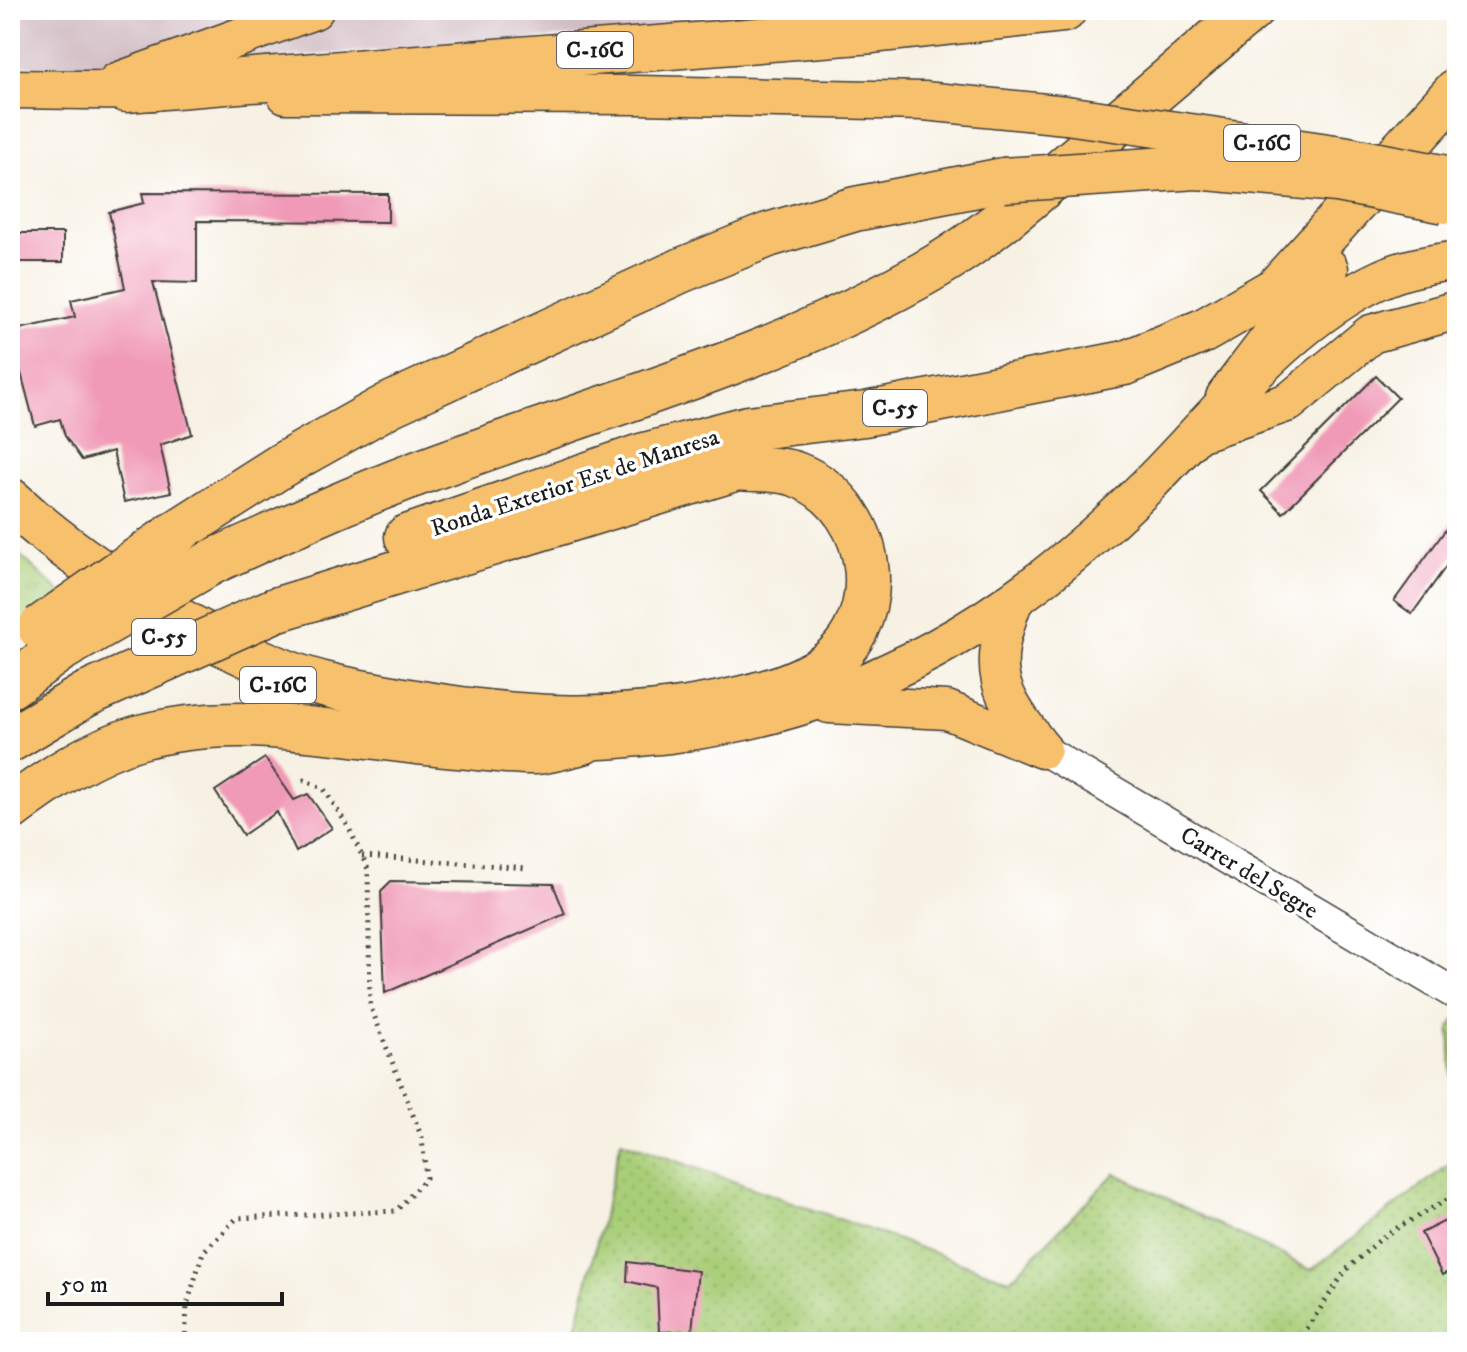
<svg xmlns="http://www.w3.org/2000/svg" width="1467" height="1352" viewBox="0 0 1467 1352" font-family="'IM FELL DW Pica',serif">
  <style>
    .industrial { fill: #d2bdc5 }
    .grass { fill: url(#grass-tufts); stroke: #62754a; stroke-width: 2 }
    .garden { fill: url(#garden-dots); stroke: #62754a; stroke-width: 2 }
    .building { fill: #f09ab7 }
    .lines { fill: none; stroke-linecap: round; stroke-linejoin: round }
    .minor-casing { stroke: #3d3c3a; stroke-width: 33 }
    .major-casing { stroke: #3d3c3a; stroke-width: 41 }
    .highway-casing { stroke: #3d3c3a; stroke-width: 47 }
    .path { stroke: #3d3c3a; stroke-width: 5; stroke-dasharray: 2 6; stroke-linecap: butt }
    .minor { stroke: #fff; stroke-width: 30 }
    .major { stroke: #f7c06c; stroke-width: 38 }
    .highway { stroke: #f7c06c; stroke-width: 44 }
    .major-bridge-casing { stroke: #3d3c3a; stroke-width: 41; stroke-linecap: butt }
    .highway-bridge-casing { stroke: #3d3c3a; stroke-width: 47; stroke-linecap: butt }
    .major-bridge { stroke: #f7c06c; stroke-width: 38 }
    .highway-bridge { stroke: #f7c06c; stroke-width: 44 }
    .labels { text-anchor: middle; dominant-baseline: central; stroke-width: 7; stroke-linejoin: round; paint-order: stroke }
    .shield { fill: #fff; stroke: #606060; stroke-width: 2 }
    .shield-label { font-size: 22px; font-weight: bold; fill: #1c1c1c }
    .street-label { font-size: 24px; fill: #1c1c1c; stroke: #fff }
  </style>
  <defs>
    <pattern id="grass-tufts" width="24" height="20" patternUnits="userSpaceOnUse" patternTransform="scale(2)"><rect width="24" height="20" fill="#a9ce78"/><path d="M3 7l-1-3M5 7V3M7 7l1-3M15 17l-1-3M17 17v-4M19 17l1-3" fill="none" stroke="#91b067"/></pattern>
    <pattern id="garden-dots" width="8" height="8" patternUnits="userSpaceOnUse" patternTransform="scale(2)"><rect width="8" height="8" fill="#a9ce78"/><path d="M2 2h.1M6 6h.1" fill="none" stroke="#91b067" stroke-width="1.8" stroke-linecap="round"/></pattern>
  </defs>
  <rect width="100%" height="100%" fill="#fff"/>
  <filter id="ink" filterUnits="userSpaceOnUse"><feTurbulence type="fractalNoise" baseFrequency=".0125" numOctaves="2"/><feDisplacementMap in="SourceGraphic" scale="16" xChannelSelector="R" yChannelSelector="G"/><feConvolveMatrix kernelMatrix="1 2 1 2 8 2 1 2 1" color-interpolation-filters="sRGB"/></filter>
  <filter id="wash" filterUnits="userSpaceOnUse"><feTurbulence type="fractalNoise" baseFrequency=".006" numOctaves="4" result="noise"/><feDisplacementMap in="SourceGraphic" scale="32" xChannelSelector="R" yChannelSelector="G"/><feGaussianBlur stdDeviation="1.8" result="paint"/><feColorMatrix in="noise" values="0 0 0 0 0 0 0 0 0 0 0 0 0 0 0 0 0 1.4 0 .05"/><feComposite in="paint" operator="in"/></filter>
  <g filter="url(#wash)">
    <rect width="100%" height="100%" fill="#f7f1e3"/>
    <path class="industrial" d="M 10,10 L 924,10 L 113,70 L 10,65 Z"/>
    <path class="grass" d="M 10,546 L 62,594 L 10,633 Z"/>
    <path class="garden" d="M 1457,1017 L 1457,1342 L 573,1342 L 621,1141 L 1010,1280 L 1115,1173 L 1311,1270 L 1455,1160 L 1450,1028 Z"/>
    <g id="blocks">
      <g class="building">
        <path d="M 142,193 L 388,194 L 388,222 L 197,221 L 197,283 L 153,282 L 192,434 L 160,445 L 171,492 L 124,502 L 113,451 L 82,460 L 65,436 L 60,419 L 35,426 L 10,331 L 75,317 L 71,300 L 125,288 L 109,212 L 144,203 Z"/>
        <rect x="10" y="233" width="53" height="29"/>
        <path d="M 1376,376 L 1398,398 L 1283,513 L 1261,491 Z"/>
        <path d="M 1457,514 L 1457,551 L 1412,614 L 1394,601 Z"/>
        <path d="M 265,758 L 294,800 L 308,794 L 332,828 L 296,852 L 277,812 L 243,835 L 215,791 Z"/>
        <path d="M 391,881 L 553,884 L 565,914 L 385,993 L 381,891 Z"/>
        <path d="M 1457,1215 L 1457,1268 L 1442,1275 L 1421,1233 Z"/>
        <path d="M 628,1262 L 698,1271 L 692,1331 L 659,1332 L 657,1288 L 627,1281 Z"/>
      </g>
    </g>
  </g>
  <g filter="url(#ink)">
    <use href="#blocks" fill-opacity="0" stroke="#3d3c3a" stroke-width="2"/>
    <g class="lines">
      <g class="minor-casing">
        <path id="minor" d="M 1042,749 L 1457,995"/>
      </g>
      <g class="major-casing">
        <g id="major">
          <path d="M 117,82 L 314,10"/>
          <path d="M 10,89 L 156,91"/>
          <path d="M 286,94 L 639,95 L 924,101 L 1066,115"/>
          <path d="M 1204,431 L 1289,402 L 1371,334 L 1457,310"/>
          <path d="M 1013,602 C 987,671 997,691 1040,747"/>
          <path d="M 829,704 L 947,710 L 1042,749"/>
          <path d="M 554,739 C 593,743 630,738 669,734 C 864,710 1015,619 1151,482 C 1222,410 1287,323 1381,279 C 1405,268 1432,264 1457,260"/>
        </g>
      </g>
      <g class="highway-casing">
        <g id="highway">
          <path d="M 126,90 L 873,31 L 1064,10"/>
          <path d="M 1228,398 L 1326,269"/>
          <path d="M 10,500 C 83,568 194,635 286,672 C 321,686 361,692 398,699 C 509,719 610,726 721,703 C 753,696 785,689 813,673 C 893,631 881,508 798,475 C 781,468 757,470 738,468 L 275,610"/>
          <path d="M 180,530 L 282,465 L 389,405 L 682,270 L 768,235 L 855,209 L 1003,180"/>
          <path d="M 407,537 L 641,456 L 748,428 L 865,414 L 1125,363 L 1203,331 L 1276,289 L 1457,90"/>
          <path d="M 214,561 C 293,525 372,489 454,460 C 620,400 783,356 937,266 C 989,235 1034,194 1080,155 C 1137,107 1194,58 1251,10"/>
          <path d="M 10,686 L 58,651"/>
          <path d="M 10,740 L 85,695"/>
          <path d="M 10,809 C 47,781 91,751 137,738 C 245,707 360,740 469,747 C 490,749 514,753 536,752 C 551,751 568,745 583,742"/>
        </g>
      </g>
      <g class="path">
        <path d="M 10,454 L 22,463"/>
        <path d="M 362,856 L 528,868"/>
        <path d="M 185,1342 L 187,1305 L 203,1252 L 237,1218 L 396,1211 L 426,1178 L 422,1138 L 370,1005 L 368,869 L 349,828 L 324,789 L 298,777"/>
        <path d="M 1298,1342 L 1346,1270 L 1385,1235 L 1457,1194"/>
      </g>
      <use href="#minor" class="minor"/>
      <use href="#major" class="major"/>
      <use href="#highway" class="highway"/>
      <g class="major-bridge-casing">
        <path id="major-bridge" d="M 1066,115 L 1342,155 L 1457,177"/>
      </g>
      <g class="highway-bridge-casing">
        <g id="highway-bridge">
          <path d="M 1003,180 L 1196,167 L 1337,180 L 1445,201"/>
          <path d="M 40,628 L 180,530"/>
          <path d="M 58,651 L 214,561"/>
          <path d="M 85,695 L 275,610"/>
        </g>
      </g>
      <use href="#major-bridge" class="major-bridge"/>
      <use href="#highway-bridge" class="highway-bridge"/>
    </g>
  </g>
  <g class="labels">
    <g class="shield">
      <rect x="557" y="32" width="76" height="36" rx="6"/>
      <rect x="1224" y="125" width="76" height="36" rx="6"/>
      <rect x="863" y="390" width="64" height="36" rx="6"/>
      <rect x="132" y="619" width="64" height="36" rx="6"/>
      <rect x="240" y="667" width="76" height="36" rx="6"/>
    </g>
    <g class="shield-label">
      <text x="595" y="50">C-16C</text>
      <text x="1262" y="143">C-16C</text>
      <text x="895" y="408">C-55</text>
      <text x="164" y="637">C-55</text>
      <text x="278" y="685">C-16C</text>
    </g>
    <g class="street-label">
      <text transform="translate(575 483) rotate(-18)">Ronda Exterior Est de Manresa</text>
      <text transform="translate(1249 873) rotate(31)">Carrer del Segre</text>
    </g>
  </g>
  <rect width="1467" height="1352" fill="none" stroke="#fff" stroke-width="40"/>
  <path d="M48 1292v12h234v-12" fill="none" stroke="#1c1c1c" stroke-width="4"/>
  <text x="60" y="1292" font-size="24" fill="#1c1c1c" stroke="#ffffff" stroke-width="6" paint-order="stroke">50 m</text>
</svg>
